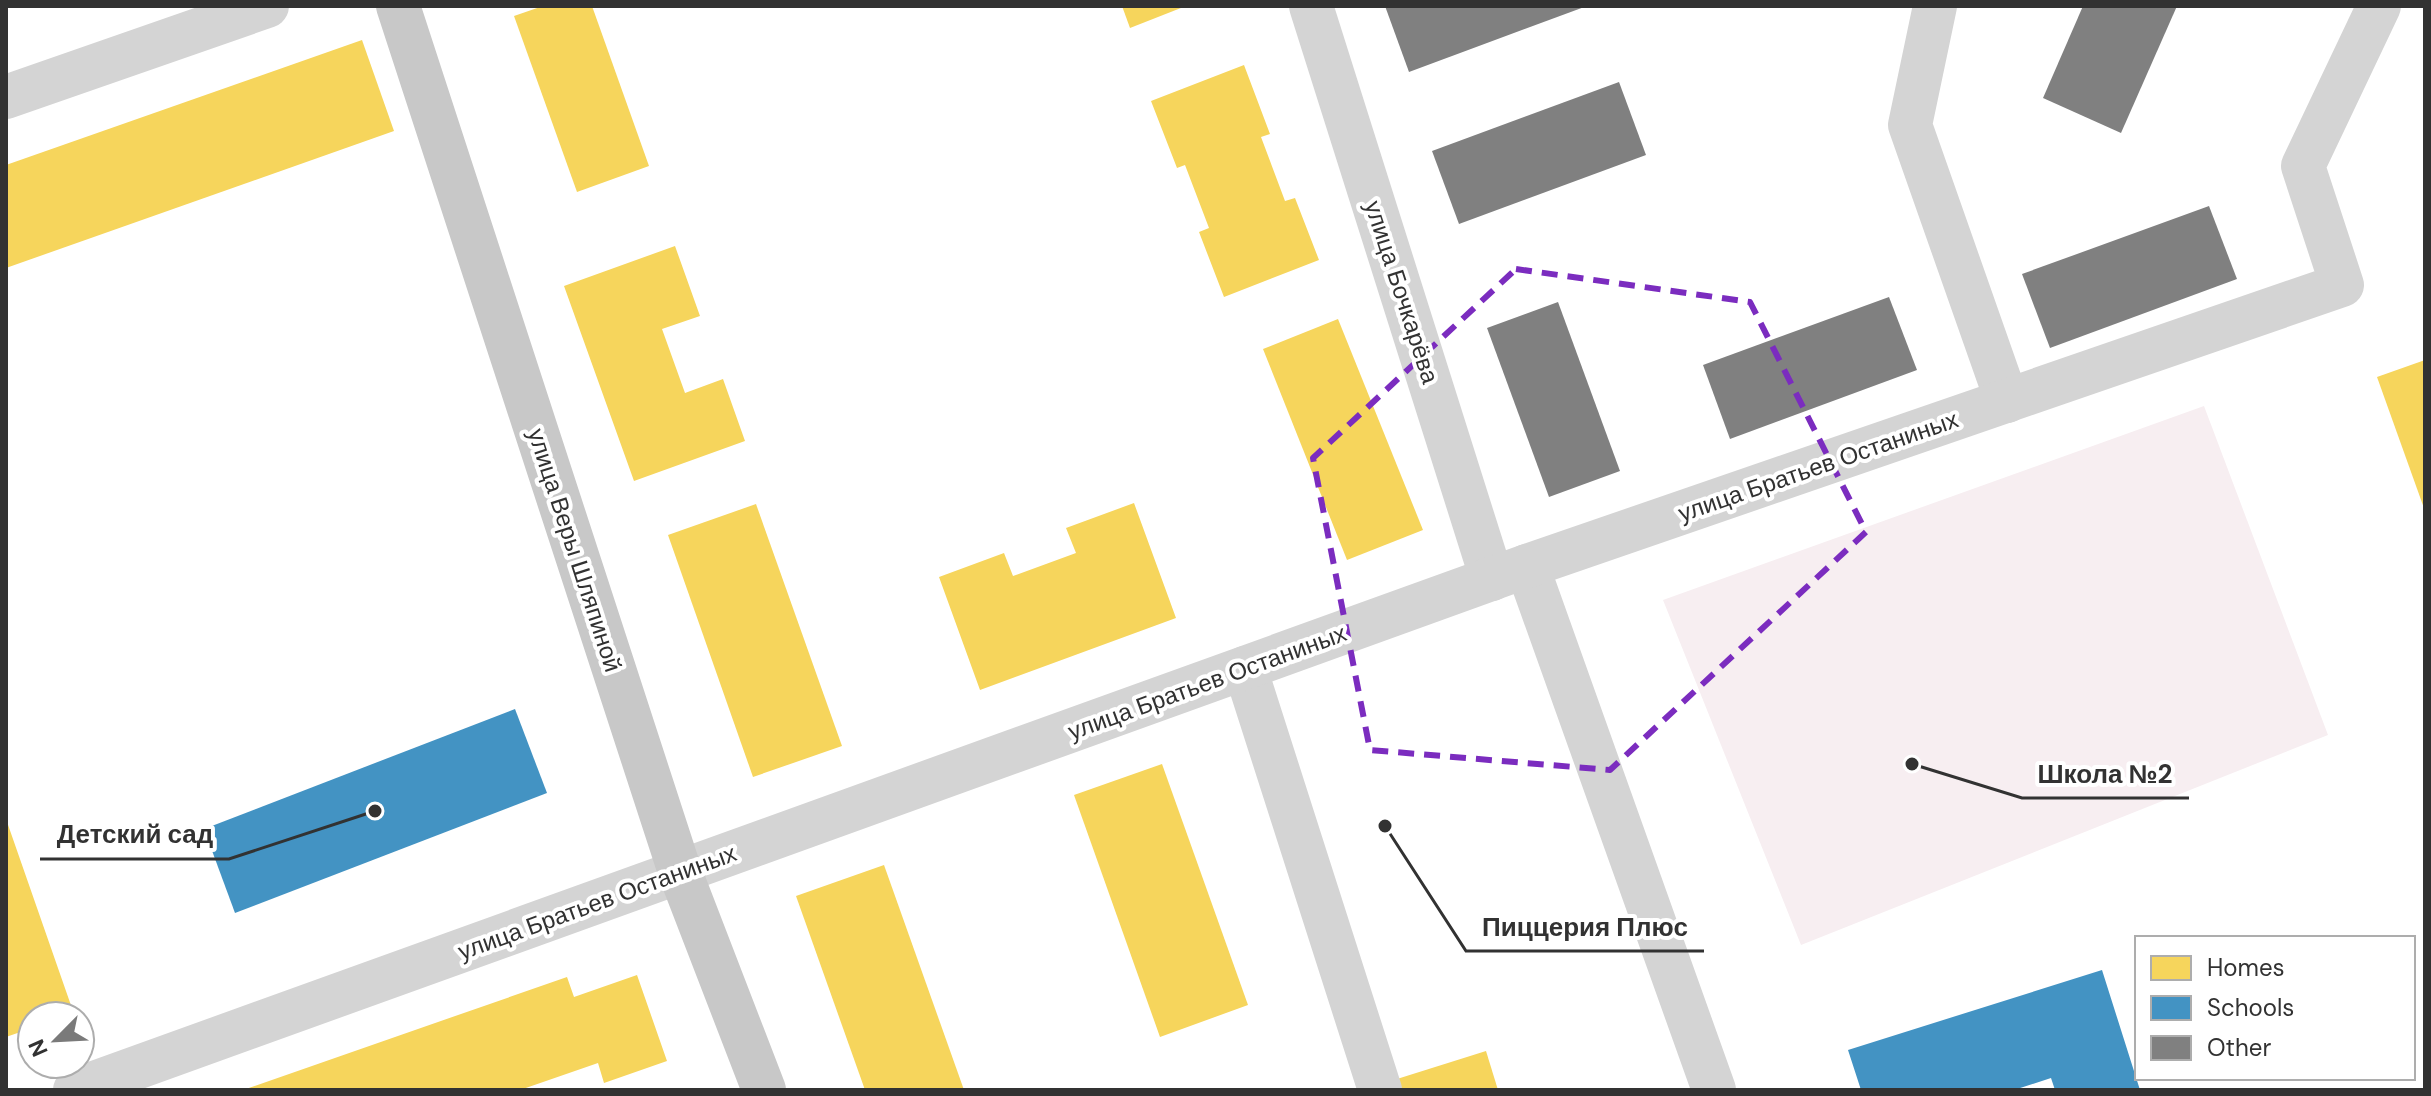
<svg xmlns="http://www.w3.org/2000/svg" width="2431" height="1096" viewBox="0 0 2431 1096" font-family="'DM Sans',sans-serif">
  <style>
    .green { fill: #f7eef1 }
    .homes { fill: #f6d55c }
    .schools { fill: #4393c3 }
    .building { fill: #808080 }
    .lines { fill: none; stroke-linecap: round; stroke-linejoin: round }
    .minor { stroke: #d4d4d4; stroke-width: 44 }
    .major { stroke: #c8c8c8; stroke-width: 44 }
    .marked { fill: none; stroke: #7b2cbf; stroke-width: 6; stroke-dasharray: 16 10; stroke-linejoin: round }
    .labels { text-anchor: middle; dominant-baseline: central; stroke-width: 8; stroke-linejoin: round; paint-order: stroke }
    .street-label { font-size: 24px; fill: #323232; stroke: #fff }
    .leader { fill: none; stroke: #323232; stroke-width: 3 }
    .callout-dot { fill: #323232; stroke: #fff; stroke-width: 3 }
    .callout-label { font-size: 26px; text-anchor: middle; font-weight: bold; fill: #323232; stroke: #fff; stroke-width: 8; stroke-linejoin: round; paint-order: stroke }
  </style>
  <rect width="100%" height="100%" fill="#fff"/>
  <path class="green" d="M 2204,406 L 2328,735 L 1801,945 L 1663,600 Z"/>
  <g class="homes">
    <path d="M 543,6 L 592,6 L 649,166 L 577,192 L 514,16 Z"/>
    <path d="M 1122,6 L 1186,6 L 1130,28 Z"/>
    <path d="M 362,40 L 394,131 L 6,268 L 6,165 Z"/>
    <path d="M 1244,65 L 1270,134 L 1261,137 L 1285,201 L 1295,198 L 1319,260 L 1224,297 L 1199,232 L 1209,228 L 1185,165 L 1177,168 L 1151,101 Z"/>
    <path d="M 675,246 L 700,316 L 662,329 L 685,393 L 723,379 L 745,441 L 634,481 L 564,286 Z"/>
    <path d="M 1338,319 L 1423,530 L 1347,560 L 1263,349 Z"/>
    <path d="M 2425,360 L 2425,511 L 2377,377 Z"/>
    <path d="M 1134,503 L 1176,618 L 980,690 L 939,577 L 1004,553 L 1013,576 L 1076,553 L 1066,528 Z"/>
    <path d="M 756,504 L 842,746 L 753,777 L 668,535 Z"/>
    <path d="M 1162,764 L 1248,1005 L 1160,1037 L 1074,795 Z"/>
    <path d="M 6,819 L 74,1014 L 32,1016 L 32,1028 L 6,1037 Z"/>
    <path d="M 884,865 L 964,1090 L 865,1090 L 796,896 Z"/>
    <path d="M 637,975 L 667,1061 L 604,1083 L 598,1063 L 520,1090 L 243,1090 L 567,977 L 574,997 Z"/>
    <path d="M 1486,1051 L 1498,1090 L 1400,1090 L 1397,1079 Z"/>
  </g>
  <g class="schools">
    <path d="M 515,709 L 547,793 L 235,913 L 204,829 Z"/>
    <path d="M 2102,970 L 2140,1090 L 2055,1090 L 2051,1078 L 2014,1090 L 1861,1090 L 1848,1050 Z"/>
  </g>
  <g class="building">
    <path d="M 1385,6 L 1587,6 L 1409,72 Z"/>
    <path d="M 2083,6 L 2177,6 L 2121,133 L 2043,98 Z"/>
    <path d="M 1619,82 L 1646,155 L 1459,224 L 1432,151 Z"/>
    <path d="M 2209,206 L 2237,279 L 2050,348 L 2022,274 Z"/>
    <path d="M 1889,297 L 1917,370 L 1730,439 L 1703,365 Z"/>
    <path d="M 1558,302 L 1620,471 L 1549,497 L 1487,328 Z"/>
  </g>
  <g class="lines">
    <g class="minor">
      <path d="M 1311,6 L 1492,579"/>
      <path d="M 1935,6 L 1910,125 L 2007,401"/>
      <path d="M 6,97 L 267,6"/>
      <path d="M 1527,566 L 1714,1090"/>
      <path d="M 1245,668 L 1380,1090"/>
      <path d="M 75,1090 L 1527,566 L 2342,285 L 2303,166 L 2379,6"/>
    </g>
    <path class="major" d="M 398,6 L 680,872 L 764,1090"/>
  </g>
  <path class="marked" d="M 1516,269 L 1750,302 L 1866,532 L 1610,770 L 1370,750 L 1313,458 Z"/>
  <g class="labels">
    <g class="street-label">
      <text transform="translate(1402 292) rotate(72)">улица Бочкарёва</text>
      <text transform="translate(1818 466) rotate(-19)">улица Братьев Останиных</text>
      <text transform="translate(575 550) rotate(72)">улица Веры Шляпиной</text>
      <text transform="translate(1207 682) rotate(-20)">улица Братьев Останиных</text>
      <text transform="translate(597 902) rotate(-20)">улица Братьев Останиных</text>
    </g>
  </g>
  <path class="leader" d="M1912 764L2022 798H2189M375 811L229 859H40M1385 826L1466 951H1704"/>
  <g class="callout-dot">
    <circle cx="1912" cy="764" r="8"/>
    <circle cx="375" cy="811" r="8"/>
    <circle cx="1385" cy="826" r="8"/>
  </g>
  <g class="callout-label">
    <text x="2105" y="783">Школа №2</text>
    <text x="135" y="843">Детский сад</text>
    <text x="1585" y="936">Пиццерия Плюс</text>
  </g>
  <rect width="2431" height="1096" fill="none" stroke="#323232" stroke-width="16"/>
  <rect x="2135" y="936" width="280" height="144" fill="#ffffff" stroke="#adadad" stroke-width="2"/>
  <rect x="2151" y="956" width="40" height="24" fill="#f6d55c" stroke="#adadad" stroke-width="2"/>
  <text x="2207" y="976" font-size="24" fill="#323232">Homes</text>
  <rect x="2151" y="996" width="40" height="24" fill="#4393c3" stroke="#adadad" stroke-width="2"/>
  <text x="2207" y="1016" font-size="24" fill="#323232">Schools</text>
  <rect x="2151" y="1036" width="40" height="24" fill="#808080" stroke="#adadad" stroke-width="2"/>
  <text x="2207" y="1056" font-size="24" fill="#323232">Other</text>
  <g transform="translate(56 1040) rotate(246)"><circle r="38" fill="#ffffff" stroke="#adadad" stroke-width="2"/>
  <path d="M0-6L14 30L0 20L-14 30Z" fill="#7a7a7a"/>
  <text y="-12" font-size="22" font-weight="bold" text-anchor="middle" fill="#323232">N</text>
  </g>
</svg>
